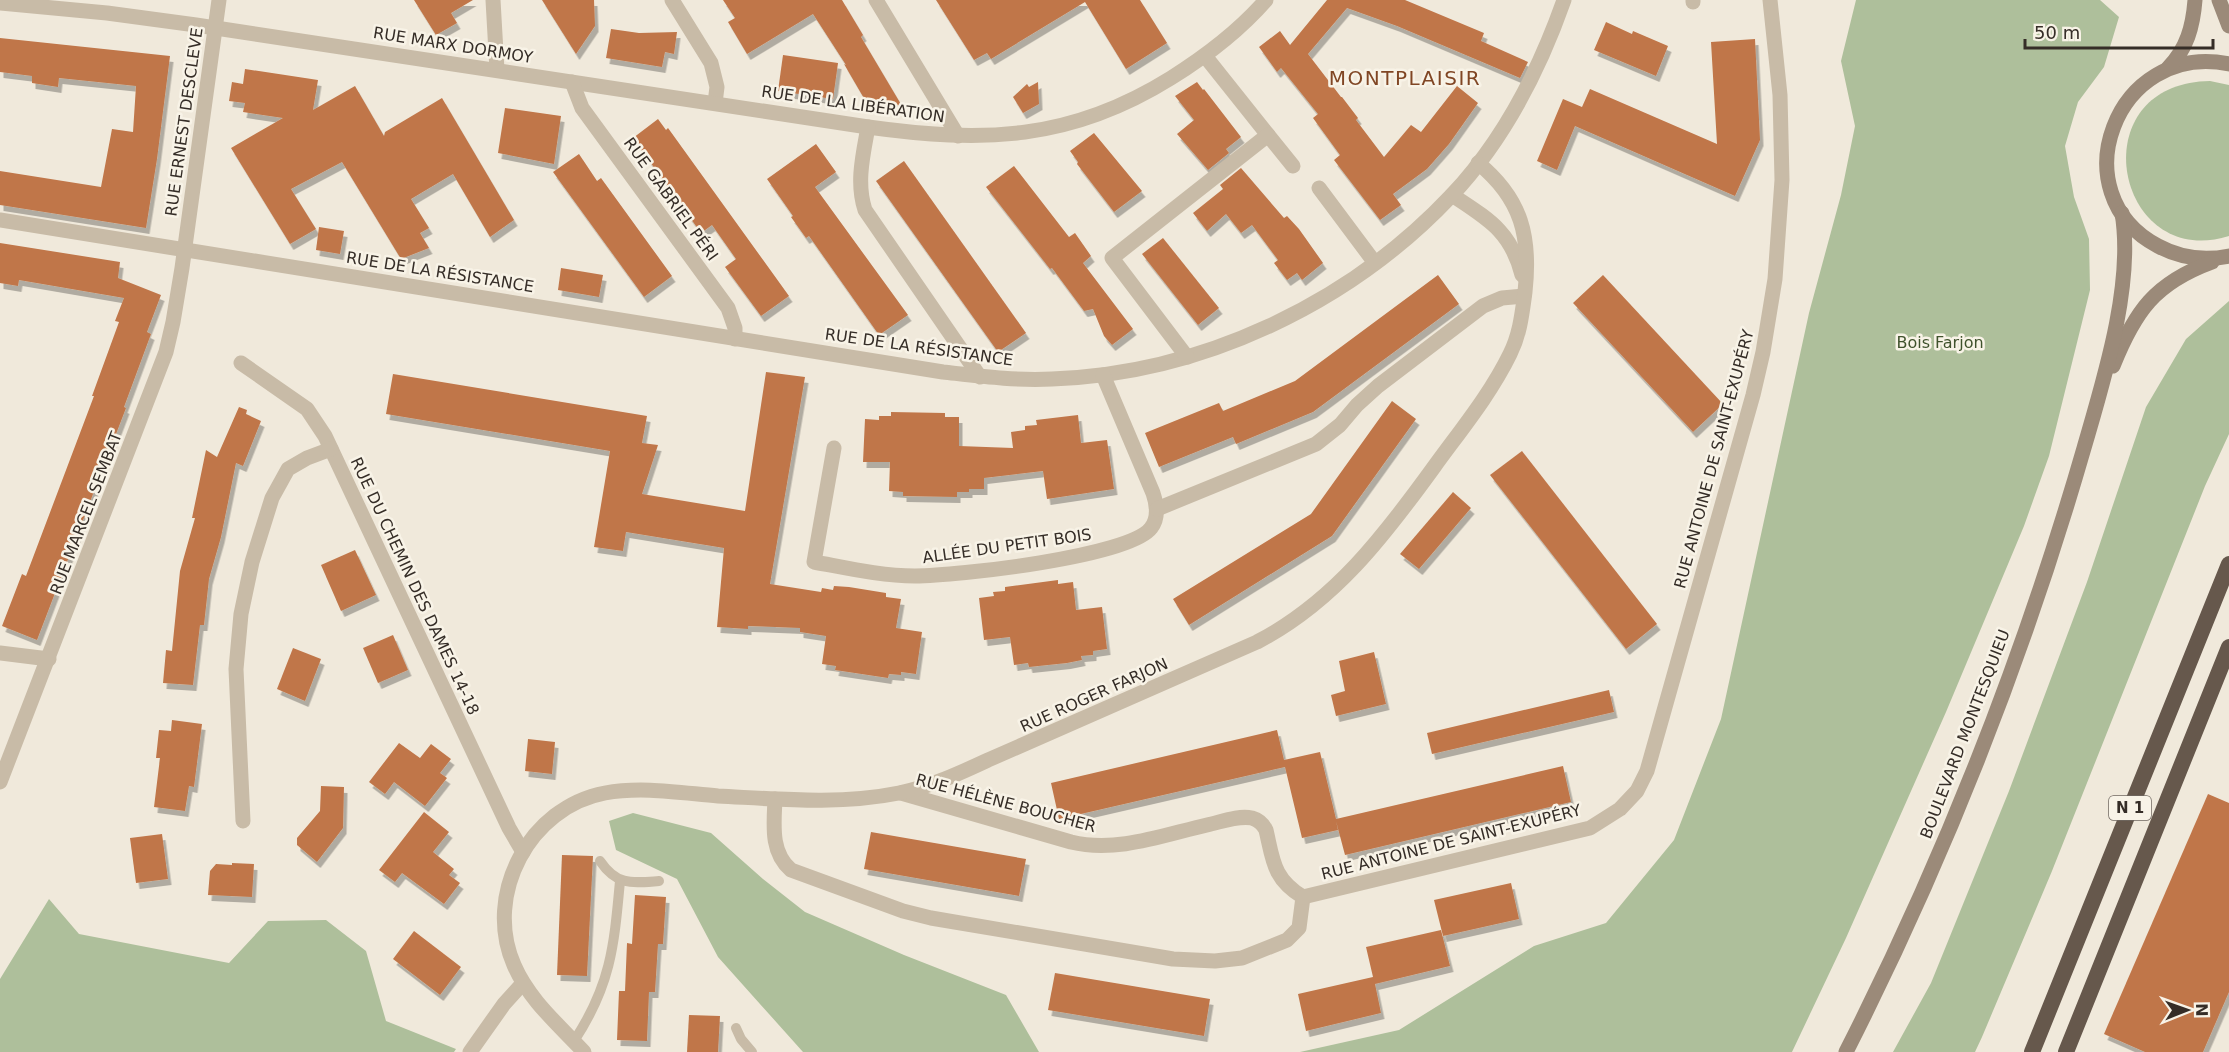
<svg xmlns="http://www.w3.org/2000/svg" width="2229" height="1052" viewBox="0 0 2229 1052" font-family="'DejaVu Sans',sans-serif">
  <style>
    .green { fill: #aebf9b }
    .building { fill: #c07649; filter: url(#shadow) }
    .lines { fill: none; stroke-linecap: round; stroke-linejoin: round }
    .service { stroke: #c8bba7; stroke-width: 10 }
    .minor { stroke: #c8bba7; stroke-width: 15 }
    .secondary { stroke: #9b8a79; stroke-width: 15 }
    .trunk { stroke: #66584c; stroke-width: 16 }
    .labels { text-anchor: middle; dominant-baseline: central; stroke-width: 5; stroke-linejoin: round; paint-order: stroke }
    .shield { fill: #f8f3e7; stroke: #706861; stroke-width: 1.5 }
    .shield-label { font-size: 15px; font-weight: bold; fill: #352d27 }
    .street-label { font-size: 16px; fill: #352d27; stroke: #f8f3e7 }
    .park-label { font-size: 16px; fill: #3f522c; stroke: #f8f3e7 }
    .quarter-label { font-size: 20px; letter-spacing: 1.5px; fill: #804624; stroke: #f8f3e7 }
  </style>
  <defs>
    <filter id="shadow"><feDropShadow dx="3.5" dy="6" stdDeviation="0" flood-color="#0004"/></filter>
  </defs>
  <rect width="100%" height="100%" fill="#f0e9db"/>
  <g class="green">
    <path d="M 1856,0 L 2100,0 L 2119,17 L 2104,67 L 2078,102 L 2065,146 L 2074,197 L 2089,239 L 2090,290 L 2049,456 L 2024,526 L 1946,712 L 1846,938 L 1792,1052 L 1300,1052 L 1399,1030 L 1534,946 L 1606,923 L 1674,840 L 1721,719 L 1809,313 L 1841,195 L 1855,126 L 1841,61 Z"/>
    <path d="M 2210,81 L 2229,85 L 2229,236 C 2115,272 2078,83 2210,81 Z"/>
    <path d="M 2229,301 L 2229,434 L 2205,486 L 2052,871 L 1982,1037 L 1975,1052 L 1893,1052 L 1931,983 L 2009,791 L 2087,582 L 2146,407 L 2186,339 Z"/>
    <path d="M 633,813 L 711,833 L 763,879 L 805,912 L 904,955 L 1006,995 L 1039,1052 L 803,1052 L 718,957 L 677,879 L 616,850 L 609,821 Z"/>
    <path d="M 49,899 L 79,934 L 229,963 L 268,921 L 326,920 L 366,951 L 386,1021 L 456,1049 L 454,1052 L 0,1052 L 0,979 Z"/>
  </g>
  <g class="building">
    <path d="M 414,0 L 473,0 L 451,13 L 457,23 L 436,35 Z"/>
    <path d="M 542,0 L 594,0 L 595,26 L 576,54 Z"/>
    <path d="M 723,0 L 842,0 L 863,35 L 861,37 L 902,106 L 865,100 L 844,64 L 846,65 L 813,14 L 747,54 L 728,22 L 735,18 Z"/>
    <path d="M 936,0 L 1140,0 L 1167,43 L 1126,69 L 1085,2 L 991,59 L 987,53 L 974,60 Z"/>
    <path d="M 1327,0 L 1405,0 L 1484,33 L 1481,41 L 1528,62 L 1520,78 L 1397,26 L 1347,8 L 1308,54 L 1341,97 L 1342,97 L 1358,118 L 1356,120 L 1384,157 L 1411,125 L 1421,132 L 1457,86 L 1478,103 L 1449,144 L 1427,169 L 1393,194 L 1401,205 L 1380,220 L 1334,160 L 1340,155 L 1313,118 L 1318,114 L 1281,68 L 1277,72 L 1259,47 L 1280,31 L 1290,45 Z"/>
    <path d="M 1606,22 L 1632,34 L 1633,31 L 1668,46 L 1656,76 L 1594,50 Z"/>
    <path d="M 611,29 L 639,33 L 677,32 L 674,54 L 665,52 L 662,67 L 606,58 Z"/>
    <path d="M 0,38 L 170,56 L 157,159 L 146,228 L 0,205 L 0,171 L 101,187 L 112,129 L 133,132 L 136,86 L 59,78 L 58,87 L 32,83 L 32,76 L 0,72 Z"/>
    <path d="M 1755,39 L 1760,140 L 1735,196 L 1575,126 L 1557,170 L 1537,161 L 1563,99 L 1582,107 L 1590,89 L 1717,144 L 1711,42 Z"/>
    <path d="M 783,55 L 838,63 L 833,99 L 778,91 Z"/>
    <path d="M 245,69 L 318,80 L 313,110 L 355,86 L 384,136 L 385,132 L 442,98 L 514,220 L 490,237 L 453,174 L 411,199 L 429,228 L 420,233 L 429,248 L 401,259 L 342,162 L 291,189 L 316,229 L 290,244 L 231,148 L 283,118 L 243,112 L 245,103 L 229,101 L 232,82 L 243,84 Z"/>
    <path d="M 1038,82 L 1039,104 L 1023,113 L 1013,97 L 1027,84 L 1029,87 Z"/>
    <path d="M 1197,82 L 1203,90 L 1204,89 L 1241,137 L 1226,149 L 1229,153 L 1208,170 L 1177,134 L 1194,120 L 1175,96 Z"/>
    <path d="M 505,108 L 561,116 L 554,164 L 498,153 Z"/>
    <path d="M 658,119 L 666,130 L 668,128 L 789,296 L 761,316 L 725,267 L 736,259 L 712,225 L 701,233 L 633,138 Z"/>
    <path d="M 1094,133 L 1142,191 L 1114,212 L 1077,164 L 1078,162 L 1070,151 Z"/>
    <path d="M 816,144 L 836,172 L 815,187 L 908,315 L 879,335 L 809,236 L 806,238 L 791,217 L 793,216 L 767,179 Z"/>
    <path d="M 579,154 L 597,181 L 601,178 L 672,276 L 644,297 L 553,172 Z"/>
    <path d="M 904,161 L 1026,333 L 998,352 L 876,181 Z"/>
    <path d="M 1014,166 L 1069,237 L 1075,233 L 1091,256 L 1083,263 L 1133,329 L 1112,345 L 1104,336 L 1093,309 L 1084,311 L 1052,268 L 1050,269 L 986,187 Z"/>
    <path d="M 1241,168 L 1284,218 L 1287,216 L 1299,229 L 1323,263 L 1302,280 L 1297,273 L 1287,280 L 1274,263 L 1278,260 L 1252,225 L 1241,233 L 1226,214 L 1207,231 L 1193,213 L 1223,189 L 1220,185 Z"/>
    <path d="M 319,227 L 344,231 L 340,254 L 316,250 Z"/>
    <path d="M 1163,238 L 1219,308 L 1198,325 L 1142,254 Z"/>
    <path d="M 0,243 L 120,262 L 118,278 L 161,295 L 147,332 L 151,334 L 124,407 L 126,408 L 37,640 L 2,626 L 22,574 L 26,576 L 94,396 L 92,396 L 119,322 L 115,321 L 124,298 L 19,280 L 18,286 L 0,283 Z"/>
    <path d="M 561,268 L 603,275 L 599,297 L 558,290 Z"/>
    <path d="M 1438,275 L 1459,304 L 1313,412 L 1236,444 L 1233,437 L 1159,467 L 1145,433 L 1219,403 L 1223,411 L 1295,381 Z"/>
    <path d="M 1603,275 L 1723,404 L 1693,432 L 1573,303 Z"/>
    <path d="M 766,372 L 805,377 L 770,584 L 821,592 L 822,588 L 833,590 L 834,586 L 849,587 L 886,593 L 886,597 L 901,599 L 896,628 L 922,632 L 916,674 L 901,672 L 901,675 L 889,674 L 888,678 L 835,670 L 836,666 L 822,664 L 826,636 L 800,632 L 800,628 L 748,626 L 748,629 L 717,627 L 724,548 L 626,532 L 623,551 L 594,547 L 610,451 L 386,414 L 393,374 L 647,416 L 642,443 L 658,445 L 642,494 L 745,511 Z"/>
    <path d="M 1392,401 L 1416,419 L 1332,536 L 1189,625 L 1173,599 L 1311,514 Z"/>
    <path d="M 239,407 L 247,410 L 246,414 L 261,421 L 243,466 L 236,463 L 221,537 L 209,579 L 204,625 L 200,625 L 193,685 L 163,683 L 166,650 L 172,651 L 180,571 L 195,518 L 192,518 L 206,450 L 217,457 Z"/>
    <path d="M 891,412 L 945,413 L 945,417 L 959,417 L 959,446 L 1013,448 L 1011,432 L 1025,430 L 1025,426 L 1037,425 L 1036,420 L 1078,415 L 1081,443 L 1107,440 L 1114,489 L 1047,499 L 1043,471 L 984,478 L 984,489 L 969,489 L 969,492 L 957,492 L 957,497 L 903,496 L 903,492 L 889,491 L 890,462 L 863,462 L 865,419 L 879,420 L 879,416 L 891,416 Z"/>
    <path d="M 1522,451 L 1657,624 L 1626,649 L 1490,475 Z"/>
    <path d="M 1453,492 L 1471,508 L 1419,569 L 1400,554 Z"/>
    <path d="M 355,550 L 376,595 L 341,611 L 321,565 Z"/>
    <path d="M 1058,580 L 1058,584 L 1073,582 L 1076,610 L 1102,607 L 1107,649 L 1093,651 L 1093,655 L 1081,656 L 1082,660 L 1067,663 L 1029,667 L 1028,663 L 1014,665 L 1010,637 L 984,640 L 979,598 L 994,596 L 993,592 L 1005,591 L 1005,587 Z"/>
    <path d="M 393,635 L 408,670 L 378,683 L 363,648 Z"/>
    <path d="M 293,648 L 321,659 L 305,701 L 277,689 Z"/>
    <path d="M 1374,652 L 1386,704 L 1336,716 L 1331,695 L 1345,691 L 1339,661 Z"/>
    <path d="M 1609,690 L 1614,712 L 1432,754 L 1427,733 Z"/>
    <path d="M 172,720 L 202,724 L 194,787 L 189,786 L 185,811 L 154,807 L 160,758 L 156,758 L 159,730 L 171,731 Z"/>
    <path d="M 1277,730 L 1284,760 L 1320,752 L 1336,819 L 1563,766 L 1571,802 L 1345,855 L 1336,821 L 1338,830 L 1302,838 L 1285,767 L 1059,819 L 1051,783 Z"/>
    <path d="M 528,739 L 555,742 L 552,774 L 525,771 Z"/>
    <path d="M 399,743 L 420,758 L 431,744 L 451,759 L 440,773 L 447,778 L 425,806 L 394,782 L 385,794 L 369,782 Z"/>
    <path d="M 321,786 L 344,787 L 343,828 L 317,862 L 297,845 L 297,838 L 320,811 Z"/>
    <path d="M 2208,794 L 2229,803 L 2229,992 L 2203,1052 L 2145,1052 L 2104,1034 Z"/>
    <path d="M 424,812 L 449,832 L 433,852 L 454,869 L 449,875 L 460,883 L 444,904 L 402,873 L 395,882 L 379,870 Z"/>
    <path d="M 871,832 L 1026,859 L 1019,896 L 864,869 Z"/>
    <path d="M 162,834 L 168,879 L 136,883 L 130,838 Z"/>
    <path d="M 562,855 L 593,856 L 587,976 L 557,975 Z"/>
    <path d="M 232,863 L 254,864 L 252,897 L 208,895 L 210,871 L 216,864 L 232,865 Z"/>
    <path d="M 1511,883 L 1519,919 L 1443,936 L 1434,900 Z"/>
    <path d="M 635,895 L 666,897 L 663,944 L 658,944 L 655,992 L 649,992 L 647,1041 L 617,1040 L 619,991 L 625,991 L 627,943 L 632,944 Z"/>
    <path d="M 1441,930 L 1450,966 L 1375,984 L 1381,1013 L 1306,1031 L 1298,994 L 1373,977 L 1366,947 Z"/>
    <path d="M 414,931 L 461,967 L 440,995 L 393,959 Z"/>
    <path d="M 1055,973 L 1210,999 L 1204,1036 L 1048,1010 Z"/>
    <path d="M 689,1015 L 720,1016 L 718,1052 L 687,1052 Z"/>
  </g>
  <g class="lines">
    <g class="service">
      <path d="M 600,861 C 617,886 632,883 659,881"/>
      <path d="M 736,1028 L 741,1039 L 752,1052"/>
      <path d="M 574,1041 C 611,985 614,946 620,881"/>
    </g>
    <g class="minor">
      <path d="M 493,0 L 497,70"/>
      <path d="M 672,0 L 711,63 L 717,87 L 715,103"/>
      <path d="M 876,0 L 958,136"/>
      <path d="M 1693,2 L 1693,0"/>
      <path d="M 0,3 L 107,13 L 196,25 L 868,127 C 983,143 1070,141 1171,78 C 1206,56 1239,31 1266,0"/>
      <path d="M 1205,56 L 1268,135"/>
      <path d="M 572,82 L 582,108 L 728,308 L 735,328 L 735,339"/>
      <path d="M 868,127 C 863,155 856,183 865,210 L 980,377"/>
      <path d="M 1319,188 L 1375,263"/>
      <path d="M 1452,195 C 1488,219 1511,231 1522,275"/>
      <path d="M 0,220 L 943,372 C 979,376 1016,381 1052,379 C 1201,374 1349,304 1451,196 C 1503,141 1539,71 1564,0"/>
      <path d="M 1187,357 L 1112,258 L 1268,135 L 1293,166"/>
      <path d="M 241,363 L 307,409 L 325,436 L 509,828 L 523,852"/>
      <path d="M 834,448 L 814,562 C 847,568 881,576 915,576 C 955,576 1129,557 1151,528 C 1159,518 1157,505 1153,493 L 1103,375"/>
      <path d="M 1157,509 L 1316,444 L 1340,425 L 1357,405 L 1378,386 L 1483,306 L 1502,298 L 1524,296"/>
      <path d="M 0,653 L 49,659"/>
      <path d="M 0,782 L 166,352 L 173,322 L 182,268 L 219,0"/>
      <path d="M 901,793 L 1071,842 C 1117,853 1163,835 1207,825 C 1221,822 1238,815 1252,818 C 1259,820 1263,824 1266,830 C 1273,860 1273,879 1303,897"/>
      <path d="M 775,799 C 774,824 770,852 791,870 L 903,911 L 931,918 L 1173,959 L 1215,961 L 1242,958 L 1287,940 L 1299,928 L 1303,897"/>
      <path d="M 243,821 L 236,669 L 241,614 L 252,562 L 272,498 L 288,469 L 307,458 L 331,449"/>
      <path d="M 1303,897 L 1590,828 L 1620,809 L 1637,791 L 1647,771 L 1753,395 L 1763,352 L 1775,279 L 1782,180 L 1780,95 L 1770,0"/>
      <path d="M 470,1052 L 504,1004 L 523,983"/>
      <path d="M 584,1052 C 559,1025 529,1000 514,965 C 483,894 530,807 605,793 C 642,786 682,793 718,796 C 778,799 840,805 899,793 C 930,787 960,773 988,760 L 1257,642 C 1334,602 1384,536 1434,467 C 1460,431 1490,395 1510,354 C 1520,334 1522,314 1525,292 C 1531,237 1522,199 1478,163"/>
    </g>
    <g class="secondary">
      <path d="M 2219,0 L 2229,26"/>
      <path d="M 2229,64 C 2115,41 2059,194 2158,246 C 2180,258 2204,261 2229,256"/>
      <path d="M 2168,68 C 2187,49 2193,26 2195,0"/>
      <path d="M 2113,366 C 2135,311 2155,283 2212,262"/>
      <path d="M 1846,1052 C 1944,859 2024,656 2084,448 C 2104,379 2134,284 2122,213"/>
    </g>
    <g class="trunk">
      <path d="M 2032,1052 L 2229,564"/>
      <path d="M 2066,1052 L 2229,647"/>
    </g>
  </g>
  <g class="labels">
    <rect class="shield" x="2109" y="796" width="42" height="24" rx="4.5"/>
    <g class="shield-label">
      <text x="2130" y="808">N 1</text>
    </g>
    <g class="street-label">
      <text transform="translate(453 45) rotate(9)">RUE MARX DORMOY</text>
      <text transform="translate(853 104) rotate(8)">RUE DE LA LIBÉRATION</text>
      <text transform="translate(184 122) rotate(-82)">RUE ERNEST DESCLEVE</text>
      <text transform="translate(671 199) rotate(54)">RUE GABRIEL PÉRI</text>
      <text transform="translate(440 272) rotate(9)">RUE DE LA RÉSISTANCE</text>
      <text transform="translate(919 347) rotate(8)">RUE DE LA RÉSISTANCE</text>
      <text transform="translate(1714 459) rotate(-75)">RUE ANTOINE DE SAINT-EXUPÉRY</text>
      <text transform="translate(86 513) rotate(-69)">RUE MARCEL SEMBAT</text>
      <text transform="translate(1007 546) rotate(-8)">ALLÉE DU PETIT BOIS</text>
      <text transform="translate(415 586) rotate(65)">RUE DU CHEMIN DES DAMES 14-18</text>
      <text transform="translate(1094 695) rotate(-24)">RUE ROGER FARJON</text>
      <text transform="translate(1965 734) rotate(-69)">BOULEVARD MONTESQUIEU</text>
      <text transform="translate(1006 803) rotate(15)">RUE HÉLÈNE BOUCHER</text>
      <text transform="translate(1451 842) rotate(-14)">RUE ANTOINE DE SAINT-EXUPÉRY</text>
    </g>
    <g class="park-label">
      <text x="1940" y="342">Bois Farjon</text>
    </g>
    <g class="quarter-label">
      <text x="1405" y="78">MONTPLAISIR</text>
    </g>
  </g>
  <g transform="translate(2187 1010) rotate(89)" stroke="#f8f3e7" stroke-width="4.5" paint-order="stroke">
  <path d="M0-4.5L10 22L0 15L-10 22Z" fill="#352d27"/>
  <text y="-9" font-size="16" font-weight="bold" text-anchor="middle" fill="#352d27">N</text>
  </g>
  <path d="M2025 39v9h188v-9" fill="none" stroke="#352d27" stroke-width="3"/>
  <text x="2034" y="39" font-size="18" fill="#352d27" stroke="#f8f3e7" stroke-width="4.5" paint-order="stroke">50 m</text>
</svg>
